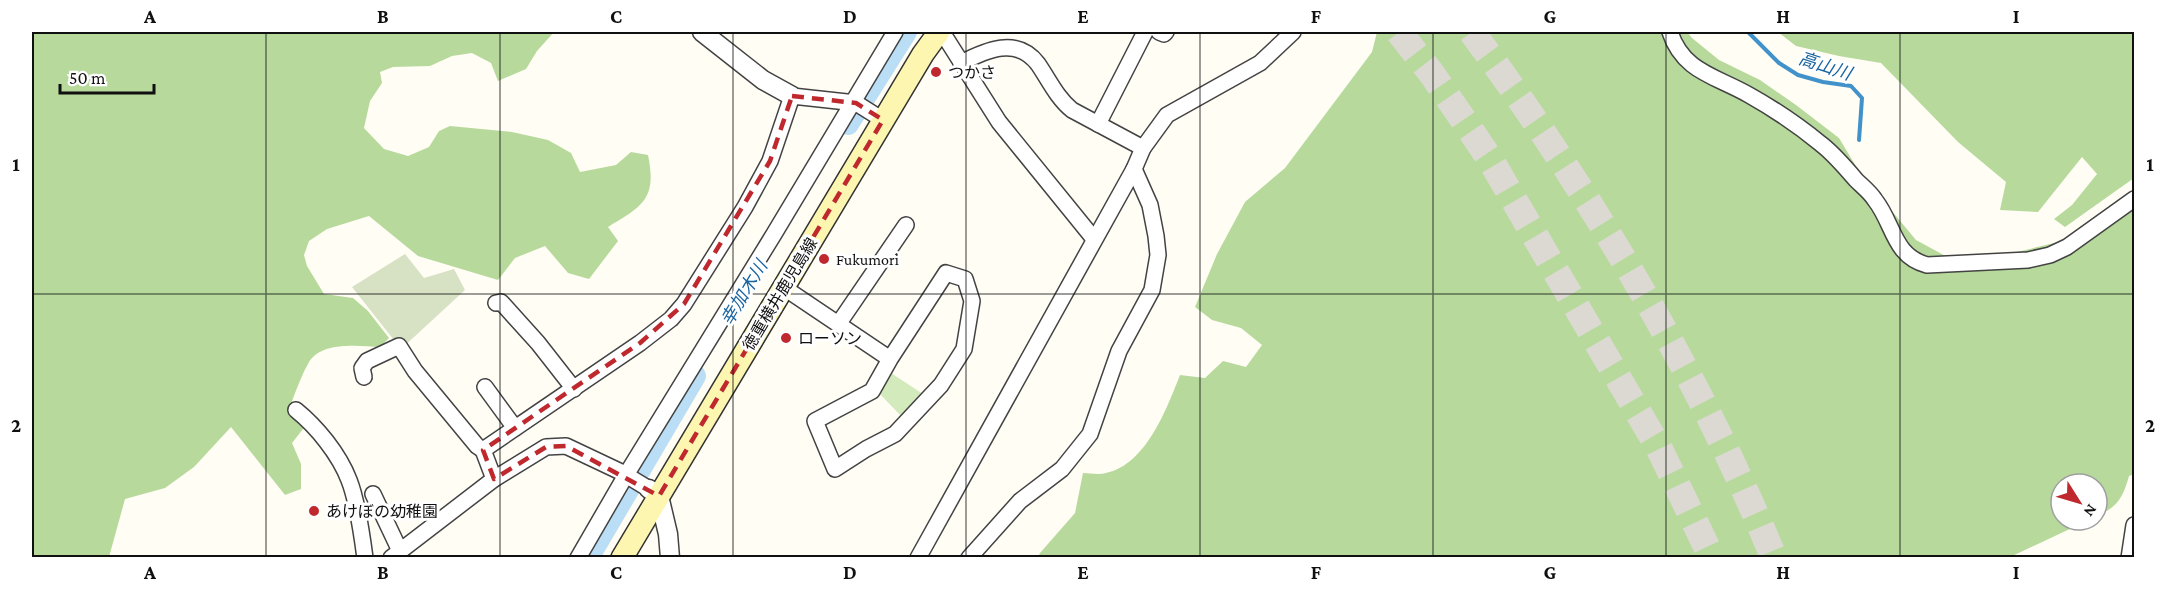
<svg xmlns="http://www.w3.org/2000/svg" width="2166" height="589" viewBox="0 0 2166 589" font-family="'Crimson Pro','Noto Sans JP',serif">
  <style>
    .green { fill: #d3eabd }
    .forest { fill: #b7da9c }
    .cemetery { fill: #d7e2c4 }
    .lines { fill: none; stroke-linecap: round; stroke-linejoin: round }
    .stream { stroke: #4192cb; stroke-width: 4 }
    .river { stroke: #b9def5; stroke-width: 22 }
    .motorway-tunnel { stroke: #dbd9d2; stroke-width: 27; stroke-dasharray: 27 14; stroke-linecap: butt }
    .minor-casing { stroke: #434343; stroke-width: 18 }
    .tertiary-casing { stroke: #434343; stroke-width: 21 }
    .secondary-casing { stroke: #323232; stroke-width: 24 }
    .minor { stroke: #fff; stroke-width: 15 }
    .tertiary { stroke: #fff; stroke-width: 18 }
    .secondary { stroke: #fdf6b0; stroke-width: 21 }
    .marked { fill: none; stroke: #bf292e; stroke-width: 4.5; stroke-dasharray: 12 8; stroke-linejoin: round }
    .grid { fill: none; stroke: #101010; stroke-width: 1.5; stroke-opacity: 0.55 }
    .poi-dot { fill: #bf292e; stroke: #fff; stroke-width: 2 }
    .labels { text-anchor: middle; dominant-baseline: central; stroke-width: 6; stroke-linejoin: round; paint-order: stroke }
    .poi-label { font-size: 16px; fill: #101010; stroke: #fff; text-anchor: start }
    .street-label { font-size: 16px; fill: #101010; stroke: #fff }
    .water-label { font-size: 18px; font-style: italic; fill: #1a64a1; stroke: #fff }
    .neatline { fill: none; stroke: #101010; stroke-width: 2 }
    .grid-label { font-size: 20px; text-anchor: middle; font-weight: bold; fill: #101010 }
  </style>
  <rect width="100%" height="100%" fill="#fffdf4"/>
  <path class="green" d="M 891,373 L 923,394 L 903,418 L 878,392 Z"/>
  <g class="forest">
    <path d="M 32,32 L 554,32 L 537,51 L 526,69 L 498,81 L 491,63 L 472,53 L 452,56 L 430,66 L 393,67 L 380,72 L 382,83 L 370,101 L 364,128 L 384,149 L 408,156 L 429,147 L 439,131 L 450,126 L 512,132 L 548,140 L 571,153 L 580,172 L 616,165 L 631,152 L 648,155 C 657,199 643,206 608,227 L 618,241 L 589,279 L 568,273 L 545,246 L 515,258 L 498,280 L 418,256 L 369,216 L 327,229 L 309,241 L 304,255 L 307,266 L 324,294 L 353,298 L 368,311 L 389,338 L 380,347 C 359,346 322,341 309,362 C 302,374 297,388 292,401 L 310,420 L 292,443 L 301,464 L 301,489 L 285,495 L 231,427 L 194,467 L 165,488 L 125,499 L 109,557 L 32,557 Z"/>
    <path d="M 1377,32 L 1687,32 L 1692,38 L 1719,60 L 1760,80 L 1796,105 L 1839,138 L 1860,173 L 1916,240 L 1951,259 L 2000,256 L 2067,240 L 2134,191 L 2134,474 L 2129,476 C 2123,497 2118,507 2097,516 L 2097,484 L 2061,484 L 2061,520 L 2089,520 L 2010,557 L 1038,558 L 1040,553 L 1075,513 L 1083,473 C 1090,473 1099,475 1106,473 C 1146,465 1167,408 1180,375 L 1205,378 L 1223,361 L 1246,367 L 1262,345 L 1241,328 L 1212,320 L 1195,307 L 1217,254 L 1245,202 L 1285,168 L 1372,52 Z"/>
    <path d="M 1778,32 L 2134,32 L 2134,178 L 2065,227 L 2054,219 L 2072,205 L 2097,174 L 2082,157 L 2038,212 L 2000,210 L 2006,182 L 1958,142 L 1881,63 L 1839,56 L 1796,46 Z"/>
  </g>
  <path class="cemetery" d="M 405,254 L 424,278 L 454,269 L 465,290 L 401,349 L 352,287 Z"/>
  <g class="lines">
    <path class="stream" d="M 1748,32 L 1779,63 L 1798,75 L 1823,82 L 1851,86 L 1862,98 L 1859,140"/>
    <g class="river">
      <path d="M 848,124 L 906,32"/>
      <path d="M 588,558 L 695,376"/>
    </g>
    <g class="motorway-tunnel">
      <path d="M 1399,32 L 1432,74 L 1490,159 L 1659,448 L 1712,558"/>
      <path d="M 1472,32 C 1591,194 1697,371 1774,558"/>
    </g>
    <g class="minor-casing">
      <g id="minor">
        <path d="M 942,32 L 999,122 L 1094,239"/>
        <path d="M 1159,32 L 1164,34 L 1166,32"/>
        <path d="M 1670,32 C 1683,72 1716,76 1749,95 C 1774,109 1799,126 1821,144 C 1834,154 1845,167 1856,180 C 1862,186 1870,192 1875,200 C 1894,224 1893,256 1927,265 L 2028,260 L 2050,255 L 2067,247 L 2134,199"/>
        <path d="M 961,63 C 986,50 1017,36 1038,64 C 1049,80 1057,98 1072,110 L 1143,148"/>
        <path d="M 1098,124 L 1145,32"/>
        <path d="M 783,287 L 890,359 L 946,273 L 965,279 L 972,301 L 964,349 L 941,385 L 895,434 L 866,449 L 835,469 L 815,421 L 872,391 L 890,359"/>
        <path d="M 496,303 L 501,302 L 538,343 L 574,389"/>
        <path d="M 839,323 L 906,225"/>
        <path d="M 364,377 L 362,368 L 367,361 L 399,346 L 415,371 L 477,446 L 483,450"/>
        <path d="M 485,387 L 515,428"/>
        <path d="M 296,410 C 317,427 339,454 349,480 C 357,500 362,535 365,558"/>
        <path d="M 494,479 L 483,450 L 640,343 L 671,319 L 684,304 L 745,207 L 770,161 L 792,96 L 856,103 L 883,120"/>
        <path d="M 373,494 L 400,551"/>
        <path d="M 391,558 L 494,479 L 546,447 L 566,446 L 621,472 L 649,489"/>
        <path d="M 578,558 L 626,475 L 774,234 L 895,32"/>
        <path d="M 918,558 L 1134,169 L 1143,148 L 1167,115 L 1260,63 L 1293,32"/>
        <path d="M 969,558 L 1020,501 L 1062,469 L 1090,434 L 1119,351 L 1152,290 L 1158,255 L 1156,236 L 1150,205 L 1134,169"/>
        <path d="M 2129,558 L 2134,525"/>
      </g>
    </g>
    <g class="tertiary-casing">
      <g id="tertiary">
        <path d="M 702,32 L 763,80 L 792,96"/>
        <path d="M 649,489 L 659,496 L 668,534 L 670,558"/>
      </g>
    </g>
    <g class="secondary-casing">
      <path id="secondary" d="M 622,558 L 923,54 L 939,32"/>
    </g>
    <use href="#minor" class="minor"/>
    <use href="#tertiary" class="tertiary"/>
    <use href="#secondary" class="secondary"/>
  </g>
  <path class="marked" d="M 792,96 L 856,103 L 883,120 L 659,496 L 566,446 L 546,447 L 494,479 L 483,450 L 640,343 L 684,304 L 770,161 Z"/>
  <path class="grid" d="M 266,32 L 266,558M 500,32 L 500,558M 733,32 L 733,558M 966,32 L 966,558M 1200,32 L 1200,558M 1433,32 L 1433,558M 1666,32 L 1666,558M 1900,32 L 1900,558M 32,294 L 2134,294"/>
  <g class="poi-dot">
    <circle cx="936" cy="72" r="6"/>
    <circle cx="824" cy="259" r="6"/>
    <circle cx="786" cy="338" r="6"/>
    <circle cx="314" cy="511" r="6"/>
  </g>
  <g class="labels">
    <g class="poi-label">
      <text x="948" y="72">つかさ</text>
      <text x="836" y="259">Fukumori</text>
      <text x="798" y="338">ローソン</text>
      <text x="326" y="511">あけぼの幼稚園</text>
    </g>
    <g class="street-label">
      <text transform="translate(780 294) rotate(-59)">徳重横井鹿児島線</text>
    </g>
    <g class="water-label">
      <text transform="translate(1825 66) rotate(18)">高山川</text>
      <text transform="translate(744 293) rotate(-59)">幸加木川</text>
    </g>
  </g>
  <rect width="2166" height="589" fill="none" stroke="#ffffff" stroke-width="66"/>
  <g transform="translate(2079 502) rotate(127)"><circle r="28" fill="#ffffff" stroke="#9f9f9f" stroke-width="1.5"/>
  <path d="M0-4.5L10 22L0 15L-10 22Z" fill="#bf292e"/>
  <text y="-9" font-size="16" font-weight="bold" text-anchor="middle" fill="#101010">N</text>
  </g>
  <path d="M60 84v9h94v-9" fill="none" stroke="#101010" stroke-width="3"/>
  <text x="69" y="84" font-size="18" fill="#101010" stroke="#ffffff" stroke-width="4.5" paint-order="stroke">50 m</text>
  <rect x="33" y="33" width="2100" height="523" class="neatline"/>
  <g class="grid-label">
    <text x="150" y="23">A</text>
    <text x="383" y="23">B</text>
    <text x="616" y="23">C</text>
    <text x="850" y="23">D</text>
    <text x="1083" y="23">E</text>
    <text x="1316" y="23">F</text>
    <text x="1550" y="23">G</text>
    <text x="1783" y="23">H</text>
    <text x="2016" y="23">I</text>
    <text x="16" y="171">1</text>
    <text x="2150" y="171">1</text>
    <text x="16" y="432">2</text>
    <text x="2150" y="432">2</text>
    <text x="150" y="579">A</text>
    <text x="383" y="579">B</text>
    <text x="616" y="579">C</text>
    <text x="850" y="579">D</text>
    <text x="1083" y="579">E</text>
    <text x="1316" y="579">F</text>
    <text x="1550" y="579">G</text>
    <text x="1783" y="579">H</text>
    <text x="2016" y="579">I</text>
  </g>
</svg>
